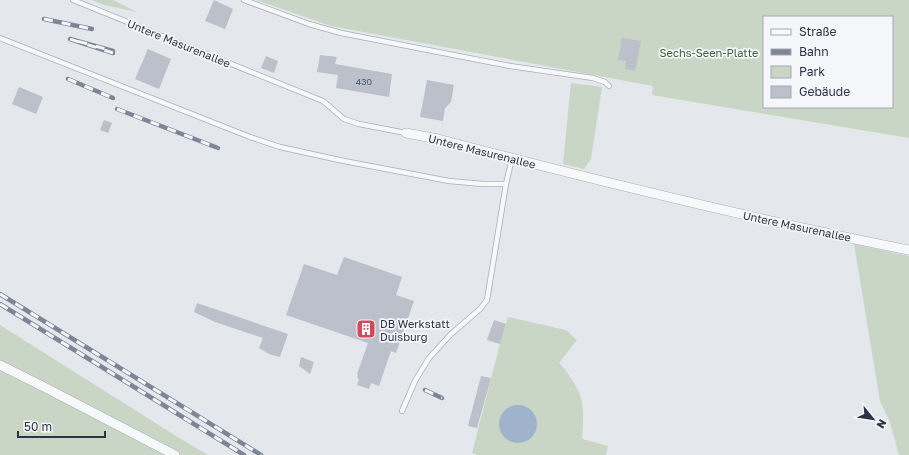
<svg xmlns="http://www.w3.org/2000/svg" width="909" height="455" viewBox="0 0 909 455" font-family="'Golos Text',sans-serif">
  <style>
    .green { fill: #c9d6c5; fill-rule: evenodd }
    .water { fill: #9fb4cc }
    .building { fill: #bbc0ca }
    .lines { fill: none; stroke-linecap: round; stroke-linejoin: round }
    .lane-casing { stroke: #a9aeb7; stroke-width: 6 }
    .street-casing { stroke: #a9aeb7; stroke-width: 10 }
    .lane { stroke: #f7f8fa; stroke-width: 4.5 }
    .street { stroke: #f7f8fa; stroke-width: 9 }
    .rail-casing { stroke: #7d8696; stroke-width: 4.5 }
    .rail { stroke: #f4f6f9; stroke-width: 3; stroke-dasharray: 9; stroke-linecap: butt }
    .labels { text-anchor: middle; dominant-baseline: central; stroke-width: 3.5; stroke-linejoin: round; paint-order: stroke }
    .number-label { font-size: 9px; fill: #4f5766 }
    .street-label { font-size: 11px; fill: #2b3445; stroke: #f4f6f9 }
    .park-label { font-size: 11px; fill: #3f6138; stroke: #f4f6f9 }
    .poi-label { font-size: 11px; fill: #2b3445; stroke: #f4f6f9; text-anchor: start }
  </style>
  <rect width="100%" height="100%" fill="#e4e7ec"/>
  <g class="green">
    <path d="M 92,0 L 113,0 L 137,12 L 104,5 Z"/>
    <path d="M 256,0 L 909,0 L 909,138 L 652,95 L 653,86 L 331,26 ZM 764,17 L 892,17 L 892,107 L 764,107 Z"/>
    <path d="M 571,83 L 602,87 L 591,159 L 584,169 L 563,164 Z"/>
    <path d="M 854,244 L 909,256 L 909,455 L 899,455 L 890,422 L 880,401 Z"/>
    <path d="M 508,317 L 566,330 L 577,340 L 559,363 C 567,371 578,387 581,398 C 584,408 583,428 582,439 L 608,446 L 606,455 L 477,455 L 472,453 L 500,344 Z"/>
    <path d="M 0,325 L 176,436 L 208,455 L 0,455 Z"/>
  </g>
  <circle class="water" cx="518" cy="424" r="19"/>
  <g class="building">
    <path d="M 214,0 L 233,9 L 225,29 L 205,21 Z"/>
    <path d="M 622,38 L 641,41 L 635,71 L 625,69 L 626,61 L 618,60 Z"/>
    <path d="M 148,49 L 171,59 L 159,89 L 135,79 Z"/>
    <path d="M 320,55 L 337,57 L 335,64 L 392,74 L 389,97 L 336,88 L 338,75 L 317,72 Z"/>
    <path d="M 266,56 L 278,61 L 274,73 L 261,68 Z"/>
    <path d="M 427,80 L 454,85 L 451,102 L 445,108 L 443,121 L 420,117 Z"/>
    <path d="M 19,87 L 43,97 L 36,114 L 12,104 Z"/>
    <path d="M 104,120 L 112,123 L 108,133 L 100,130 Z"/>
    <path d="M 344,257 L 402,277 L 396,295 L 414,301 L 396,353 L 391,351 L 379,386 L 371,383 L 369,389 L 357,385 L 359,379 L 357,378 L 358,375 L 357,374 L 368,343 L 286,315 L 304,264 L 337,275 Z"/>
    <path d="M 197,303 L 288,334 L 280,357 L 269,354 L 259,348 L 263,338 L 215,322 L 194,312 Z"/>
    <path d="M 494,320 L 506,324 L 500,344 L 487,340 Z"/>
    <path d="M 301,357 L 314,362 L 310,374 L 299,366 Z"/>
    <path d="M 481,376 L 491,378 L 477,428 L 468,426 Z"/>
  </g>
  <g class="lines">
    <g class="lane-casing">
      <g id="lane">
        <path d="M 73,0 L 323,101 L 344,119 L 359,124 L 406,133"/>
        <path d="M 244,0 L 309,24 L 341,33 L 510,66 L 593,78 L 605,82 L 609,86"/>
        <path d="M 0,38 L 250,137 L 280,147 L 344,161 L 449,181 L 483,184 L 506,184"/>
        <path d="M 402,411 L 415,381 L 429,358 L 451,334 L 480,309 L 487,300 L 506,184 L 512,158"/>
      </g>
    </g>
    <g class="street-casing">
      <g id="street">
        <path d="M 406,133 L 438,139 C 594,180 751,219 909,250"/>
        <path d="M 0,365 L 46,388 L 175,455"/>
      </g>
    </g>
    <use href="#lane" class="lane"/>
    <use href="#street" class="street"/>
    <g class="rail-casing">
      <g id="rail">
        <path d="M 44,19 L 92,29"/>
        <path d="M 113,53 L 70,39 L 113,51"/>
        <path d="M 68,79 L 113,98"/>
        <path d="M 117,109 L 218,148"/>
        <path d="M 0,294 L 261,455"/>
        <path d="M 0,304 L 244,455"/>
        <path d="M 425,390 L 442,398"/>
      </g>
    </g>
    <use href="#rail" class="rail"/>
  </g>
  <defs>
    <g id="building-square" transform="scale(1)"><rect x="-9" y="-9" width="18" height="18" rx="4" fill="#d1495b" stroke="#f4f6f9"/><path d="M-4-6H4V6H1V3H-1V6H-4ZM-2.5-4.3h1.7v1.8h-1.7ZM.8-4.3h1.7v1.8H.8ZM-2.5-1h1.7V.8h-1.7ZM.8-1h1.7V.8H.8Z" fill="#fff"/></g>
  </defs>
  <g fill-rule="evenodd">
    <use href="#building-square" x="366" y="329"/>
  </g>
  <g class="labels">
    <g class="number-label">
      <text x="364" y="81">430</text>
    </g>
    <g class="street-label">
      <text transform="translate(179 43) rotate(22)">Untere Masurenallee</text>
      <text transform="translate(482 151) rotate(14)">Untere Masurenallee</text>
      <text transform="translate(797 226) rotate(12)">Untere Masurenallee</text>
    </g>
    <g class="park-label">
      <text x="709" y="52">Sechs-Seen-Platte</text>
    </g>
    <g class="poi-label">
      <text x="380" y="323">DB Werkstatt<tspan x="380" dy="13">Duisburg</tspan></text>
    </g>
  </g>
  <rect x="763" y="16" width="130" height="92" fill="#f4f6f9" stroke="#a4a8b1"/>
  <rect x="771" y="29" width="20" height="6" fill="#f7f8fa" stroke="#a4a8b1"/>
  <text x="799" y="36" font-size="12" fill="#2b3445">Straße</text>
  <rect x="771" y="49" width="20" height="6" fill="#7d8696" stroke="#a4a8b1"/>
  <text x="799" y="56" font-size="12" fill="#2b3445">Bahn</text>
  <rect x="771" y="66" width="20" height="12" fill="#c9d6c5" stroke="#a4a8b1"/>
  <text x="799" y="76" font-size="12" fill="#2b3445">Park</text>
  <rect x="771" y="86" width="20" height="12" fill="#bbc0ca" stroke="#a4a8b1"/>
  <text x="799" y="96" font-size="12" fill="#2b3445">Gebäude</text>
  <g transform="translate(873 419) rotate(120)" stroke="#f4f6f9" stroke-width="3" paint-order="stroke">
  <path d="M0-3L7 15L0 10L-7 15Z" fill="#2b3445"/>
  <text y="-6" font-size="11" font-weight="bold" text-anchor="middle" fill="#2b3445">N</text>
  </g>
  <path d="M18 431v6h87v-6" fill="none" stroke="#2b3445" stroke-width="2"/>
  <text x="24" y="431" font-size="12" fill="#2b3445" stroke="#f4f6f9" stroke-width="3" paint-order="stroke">50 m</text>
</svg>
